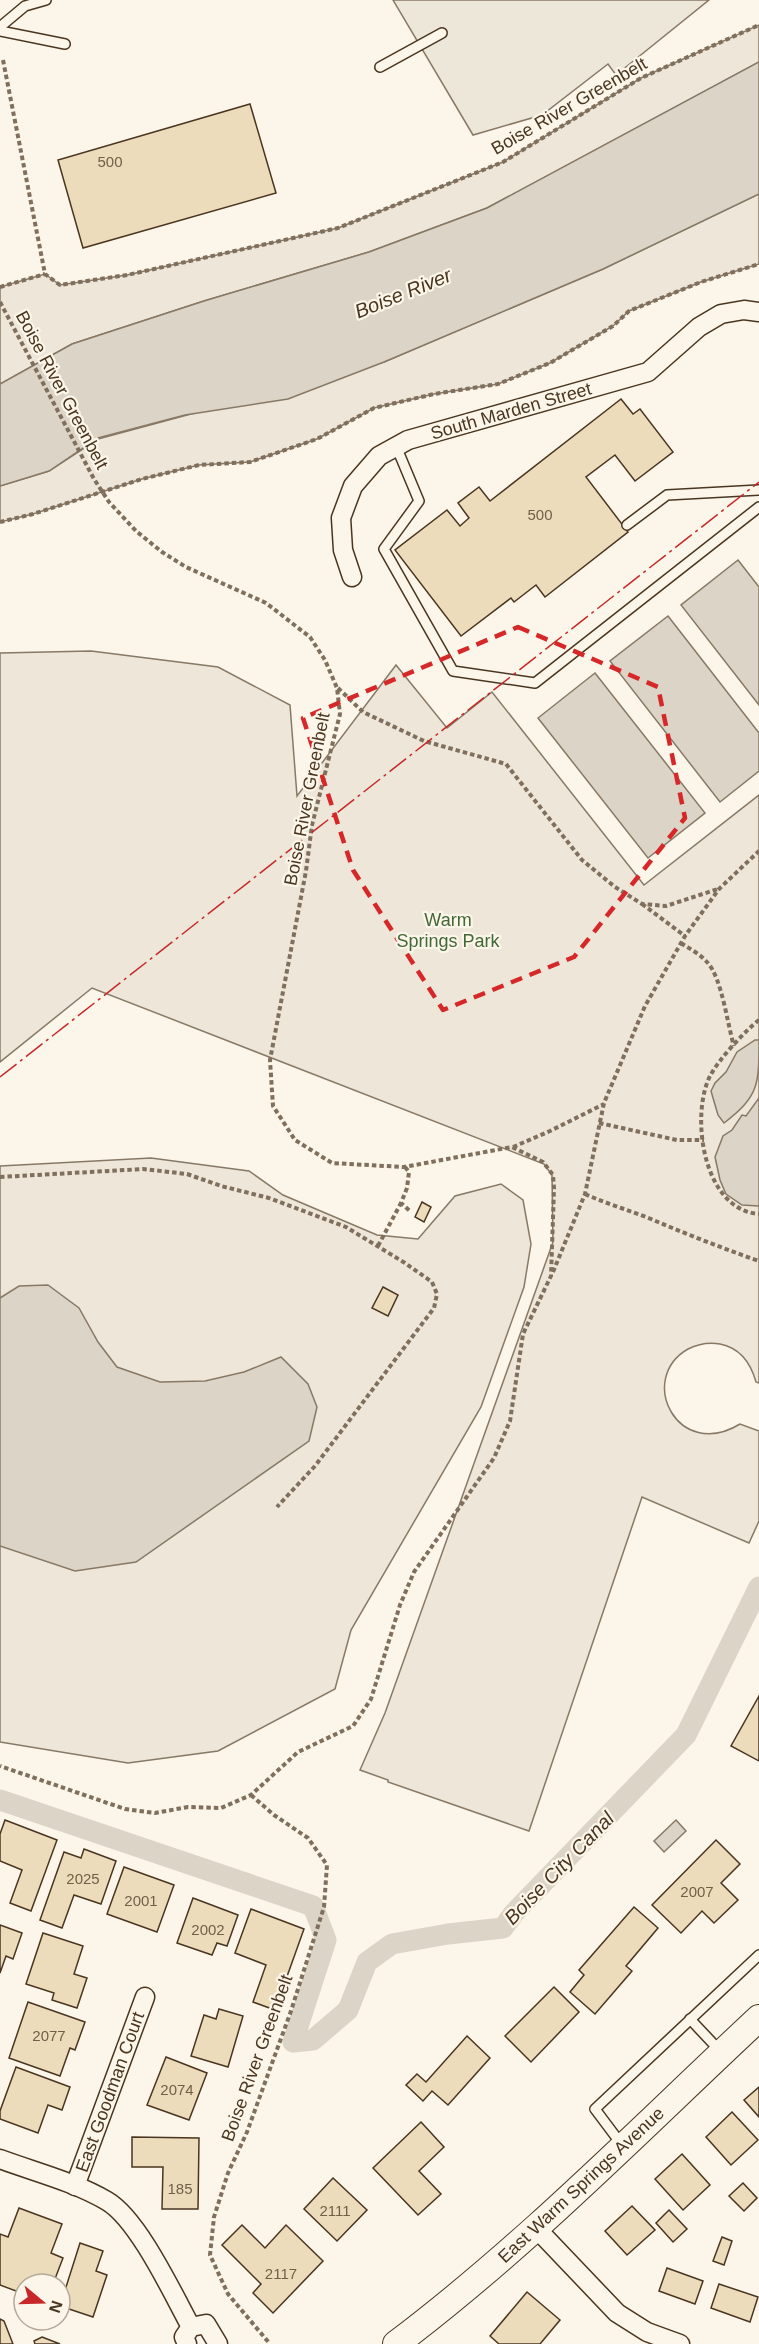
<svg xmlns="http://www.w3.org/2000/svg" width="759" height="2344" viewBox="0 0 759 2344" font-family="Helvetica,sans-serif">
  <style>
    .green { fill: #ede6d9; stroke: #887966; stroke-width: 1.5 }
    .parking { fill: #ede7d9; stroke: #887966; stroke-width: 1.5 }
    .water { fill: #dcd4c6; stroke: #887966; stroke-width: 1.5 }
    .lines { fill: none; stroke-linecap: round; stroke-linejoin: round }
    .canal { stroke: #dcd4c6; stroke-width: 21 }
    .building { fill: #ecdcbc; stroke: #4a3520; stroke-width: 1.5 }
    .lane-casing { stroke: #4a3520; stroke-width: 12 }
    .street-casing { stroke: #4a3520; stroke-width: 21 }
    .secondary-casing { stroke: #4a3520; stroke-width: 28 }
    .path { stroke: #7f6f5c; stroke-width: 4; stroke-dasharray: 4.5 3; stroke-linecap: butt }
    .lane { stroke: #fbf6e9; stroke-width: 9 }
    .street { stroke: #fbf6e9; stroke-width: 18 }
    .secondary { stroke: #fbf6e9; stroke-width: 26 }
    .power { stroke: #c62828; stroke-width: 1.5; stroke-dasharray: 21 4.5 3 4.5; stroke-linecap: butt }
    .marked { fill: none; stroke: #d62828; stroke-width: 4.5; stroke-dasharray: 12 8; stroke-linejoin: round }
    .labels { text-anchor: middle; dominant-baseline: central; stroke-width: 4.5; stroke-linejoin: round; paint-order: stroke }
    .number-label { font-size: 15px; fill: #725f47 }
    .street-label { font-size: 18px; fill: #4a3520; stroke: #fbf6e9 }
    .park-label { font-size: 18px; fill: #436837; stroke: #fbf6e9 }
    .water-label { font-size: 20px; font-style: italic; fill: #4a3520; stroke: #fbf6e9 }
  </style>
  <rect width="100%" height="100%" fill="#fbf6e9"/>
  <g class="green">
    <path d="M 759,25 L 759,62 L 487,208 L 369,252 L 204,301 L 72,344 L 0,384 L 0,287 L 45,274 L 60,285 L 127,275 L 338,228 L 503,162 L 641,78 Z"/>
    <path d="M 759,194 L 759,264 L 701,282 L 629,311 L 613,326 L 550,363 L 498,384 L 434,394 L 374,408 L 317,439 L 250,462 L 199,465 L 142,479 L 33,514 L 0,522 L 0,486 L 49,471 L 98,439 L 384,362 L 603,269 Z"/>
    <path d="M 91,651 L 218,667 L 290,705 L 297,796 L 396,665 L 447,728 L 492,692 L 644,885 L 759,795 L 759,1383 L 756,1382 C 751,1364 740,1348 720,1344 C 709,1342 698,1344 688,1349 C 636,1379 678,1462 740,1424 L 759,1431 L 759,1521 L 749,1543 L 642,1497 L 529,1831 L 388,1782 L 388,1780 L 360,1770 L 385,1713 L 553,1242 L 552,1175 L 544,1164 L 92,988 L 0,1062 L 0,653 Z"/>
    <path d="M 151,1158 L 249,1171 L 283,1195 L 377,1235 L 418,1239 L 455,1196 L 501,1184 L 523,1200 L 531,1244 L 524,1287 L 481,1407 L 351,1630 L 335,1689 L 218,1751 L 128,1763 L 0,1742 L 0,1166 Z"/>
  </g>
  <path class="parking" d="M 393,0 L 709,0 L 616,75 L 608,64 L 542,115 L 473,135 Z"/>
  <g class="water">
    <path d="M 759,62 L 759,194 L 603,269 L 384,362 L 288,399 L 185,415 L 98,438 L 49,471 L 0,486 L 0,384 L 72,344 L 204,301 L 369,252 L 487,208 Z"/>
    <path d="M 738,560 L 759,587 L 759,705 L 681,605 Z"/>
    <path d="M 668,616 L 759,733 L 759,771 L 720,802 L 610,661 Z"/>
    <path d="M 595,673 L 705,813 L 648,858 L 538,718 Z"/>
    <path d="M 755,1040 L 759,1040 C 759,1085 759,1096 724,1123 L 718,1115 L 711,1091 L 715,1083 L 726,1072 L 737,1052 Z"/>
    <path d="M 759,1098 L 759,1206 L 742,1205 L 726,1194 L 720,1180 L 715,1157 L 723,1136 L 732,1130 L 742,1115 L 746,1116 Z"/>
    <path d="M 48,1285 L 79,1308 L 98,1342 L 117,1367 L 160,1382 L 205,1381 L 244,1372 L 281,1357 L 308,1384 L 317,1407 L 309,1441 L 136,1562 L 75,1571 L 0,1546 L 0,1298 L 19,1286 Z"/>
    <path d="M 676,1820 L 686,1831 L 664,1852 L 654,1841 Z"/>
  </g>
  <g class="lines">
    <path class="canal" d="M 0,1800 L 313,1906 L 326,1940 L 293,2042 L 313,2040 L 348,2010 L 367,1962 L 392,1944 L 448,1934 L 503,1928 L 514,1913 L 686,1735 L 759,1587"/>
  </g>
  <g class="building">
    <path d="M 250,104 L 276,193 L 83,248 L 58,160 Z"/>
    <path d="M 621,399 L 633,414 L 640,409 L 673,452 L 635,481 L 615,455 L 586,477 L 628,532 L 545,597 L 536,585 L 514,602 L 511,598 L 461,636 L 395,550 L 447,510 L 460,526 L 469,518 L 458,503 L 479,487 L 490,501 Z"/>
    <path d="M 422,1202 L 431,1207 L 424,1222 L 415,1217 Z"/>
    <path d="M 383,1287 L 398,1295 L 388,1316 L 372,1308 Z"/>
    <path d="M 759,1696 L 759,1761 L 731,1746 Z"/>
    <path d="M 5,1820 L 57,1840 L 31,1911 L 10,1903 L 22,1870 L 0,1861 L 0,1834 Z"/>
    <path d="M 716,1840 L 740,1864 L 721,1883 L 738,1900 L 714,1923 L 702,1911 L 681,1933 L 652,1905 Z"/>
    <path d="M 84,1849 L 116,1861 L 101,1904 L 74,1895 L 62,1928 L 40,1920 L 64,1852 L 81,1858 Z"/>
    <path d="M 124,1867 L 174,1885 L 157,1932 L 107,1914 Z"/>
    <path d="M 193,1898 L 238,1915 L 227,1946 L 217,1943 L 212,1955 L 177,1943 Z"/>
    <path d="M 634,1907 L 658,1928 L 626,1966 L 632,1971 L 595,2014 L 570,1992 L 584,1975 L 579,1970 Z"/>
    <path d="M 251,1909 L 304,1929 L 275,2010 L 253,2002 L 266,1965 L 235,1953 Z"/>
    <path d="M 0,1925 L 22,1933 L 13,1959 L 6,1956 L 0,1973 Z"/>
    <path d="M 43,1933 L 83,1946 L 74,1974 L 87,1978 L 77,2008 L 52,2000 L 54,1993 L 26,1984 Z"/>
    <path d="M 554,1987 L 579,2012 L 531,2062 L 505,2036 Z"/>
    <path d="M 28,2002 L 85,2022 L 75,2050 L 70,2048 L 60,2076 L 9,2058 Z"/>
    <path d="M 219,2009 L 243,2016 L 228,2067 L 191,2056 L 204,2015 L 216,2019 Z"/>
    <path d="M 467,2036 L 490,2058 L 448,2105 L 432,2091 L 423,2101 L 406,2085 L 417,2074 L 426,2082 Z"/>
    <path d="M 166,2057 L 207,2073 L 189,2120 L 147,2105 Z"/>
    <path d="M 16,2067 L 70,2087 L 62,2110 L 48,2105 L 38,2133 L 0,2119 L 0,2111 Z"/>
    <path d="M 759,2087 L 759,2117 L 744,2100 Z"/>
    <path d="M 732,2112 L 758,2140 L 731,2165 L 706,2137 Z"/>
    <path d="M 421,2122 L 444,2147 L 419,2171 L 441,2194 L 418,2215 L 373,2168 Z"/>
    <path d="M 132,2137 L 199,2138 L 198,2209 L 162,2209 L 163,2167 L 132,2167 Z"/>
    <path d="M 682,2154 L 710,2185 L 683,2210 L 655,2179 Z"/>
    <path d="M 333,2178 L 367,2210 L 337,2241 L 304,2209 Z"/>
    <path d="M 743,2183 L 757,2198 L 744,2211 L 729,2196 Z"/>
    <path d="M 632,2206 L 655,2230 L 627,2255 L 605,2231 Z"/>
    <path d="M 19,2208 L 62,2224 L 51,2253 L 63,2258 L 53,2284 L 24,2284 L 24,2294 L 0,2285 L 0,2234 L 8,2237 Z"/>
    <path d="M 669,2210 L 687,2229 L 673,2242 L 656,2223 Z"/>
    <path d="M 242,2225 L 265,2248 L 286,2225 L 323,2261 L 273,2313 L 253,2293 L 261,2284 L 222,2245 Z"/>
    <path d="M 722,2237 L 732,2241 L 724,2265 L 713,2261 Z"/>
    <path d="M 80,2243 L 103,2251 L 96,2271 L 107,2275 L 93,2317 L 60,2306 Z"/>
    <path d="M 667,2268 L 703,2281 L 695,2304 L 659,2291 Z"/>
    <path d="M 719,2284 L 758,2297 L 750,2322 L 711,2308 Z"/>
    <path d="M 527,2292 L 560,2320 L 540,2344 L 499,2344 L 490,2336 Z"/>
    <path d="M 0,2319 L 4,2321 L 13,2344 L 0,2344 Z"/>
    <path d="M 42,2337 L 60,2344 L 35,2344 L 34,2341 Z"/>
  </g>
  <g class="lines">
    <g class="lane-casing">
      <g id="lane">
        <path d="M 0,27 L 25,6 L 46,0"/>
        <path d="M 0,31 L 65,44"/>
        <path d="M 380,67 L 442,33"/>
        <path d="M 396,446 L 419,501 L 384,549 L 453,671 L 535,683 L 759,507"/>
        <path d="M 627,525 L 667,495 L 759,490"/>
        <path d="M 690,2019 L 720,2051"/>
        <path d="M 622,2145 L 595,2109 L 759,1955"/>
      </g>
    </g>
    <g class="street-casing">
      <g id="street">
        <path d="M 352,577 L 343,550 L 341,518 L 353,486 L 379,456 L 408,440 L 648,372 L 699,327 L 721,314 L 744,310 L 759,312"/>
        <path d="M 0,2159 C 35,2172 75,2182 107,2201 C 138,2219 173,2294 191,2327"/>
        <path d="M 75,2186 L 145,1997"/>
        <path d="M 536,2228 L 617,2313 L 647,2332 L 680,2344"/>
        <path d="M 187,2344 L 184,2337 L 191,2327 L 206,2324 L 218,2344"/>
      </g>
    </g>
    <g class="secondary-casing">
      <path id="secondary" d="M 396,2344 C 526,2246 640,2129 759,2018"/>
    </g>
    <g class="path">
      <path d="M 3,60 L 45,274 L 60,285 L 127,275 L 338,228 L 503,162 L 641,78 L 759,25"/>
      <path d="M 0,287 L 45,274"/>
      <path d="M 0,302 L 94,479 L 109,502 L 136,531 L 162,552 L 186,567 L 266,603 L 310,637 L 325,660 L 337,688 L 340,714 L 312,825 L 306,871 L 270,1060 L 273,1106 L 295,1140 L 332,1163 L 404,1167 L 512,1147 L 543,1162 L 553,1175 L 554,1188 L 551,1276 L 523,1334 L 510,1421 L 494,1458 L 414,1572 L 400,1605 L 371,1699 L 353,1726 L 298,1752 L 251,1795 L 221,1808 L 188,1807 L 155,1813 L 125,1809 L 0,1766"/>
      <path d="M 0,522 L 33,514 L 142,479 L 199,465 L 250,462 L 317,439 L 374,408 L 434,394 L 498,384 L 550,363 L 613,326 L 629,311 L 701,282 L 759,264"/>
      <path d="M 338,688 L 363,712 L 424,741 L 506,764 L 582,860 L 615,887 L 642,904 L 666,906 L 718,889"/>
      <path d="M 642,904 L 685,936"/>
      <path d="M 681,943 C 690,949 700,954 707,962 C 722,978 727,1023 734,1046"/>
      <path d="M 759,1020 C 744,1032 719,1059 710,1076 C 690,1116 703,1210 759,1214"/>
      <path d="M 599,1123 L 677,1140 L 704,1140"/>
      <path d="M 513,1147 L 550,1131 L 604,1104"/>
      <path d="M 405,1167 L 409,1172 L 407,1188 L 401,1203 L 410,1211"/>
      <path d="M 0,1177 L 143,1169 L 187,1174 L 221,1186 L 269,1198 L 346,1227 L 405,1263 L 432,1282 L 437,1294 L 434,1308 L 315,1466 L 277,1507"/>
      <path d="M 585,1194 C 607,1204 629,1210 651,1219 C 686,1234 722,1248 759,1261"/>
      <path d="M 378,1246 L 401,1203"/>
      <path d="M 553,1272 L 585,1194 L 604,1103 L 645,1006 L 685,936 L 719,889 L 759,851"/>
      <path d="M 251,1795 L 274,1815 L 308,1838 L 327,1865 L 324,1907 L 291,2011 L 247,2132 L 228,2173 L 214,2217 L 210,2255 L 228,2294 L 270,2344"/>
    </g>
    <use href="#lane" class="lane"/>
    <use href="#street" class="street"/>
    <use href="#secondary" class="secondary"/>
    <path class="power" d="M 0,1077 L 759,482"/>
  </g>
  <path class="marked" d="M 518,627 L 658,687 L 685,818 L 574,957 L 443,1010 L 353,870 L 303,718 Z"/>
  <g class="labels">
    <g class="number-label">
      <text x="110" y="161">500</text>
      <text x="540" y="514">500</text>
      <text x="83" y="1878">2025</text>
      <text x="697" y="1891">2007</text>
      <text x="141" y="1900">2001</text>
      <text x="208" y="1929">2002</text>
      <text x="49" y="2035">2077</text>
      <text x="177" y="2089">2074</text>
      <text x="180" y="2188">185</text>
      <text x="335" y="2210">2111</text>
      <text x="281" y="2273">2117</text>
    </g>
    <g class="street-label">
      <text transform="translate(569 106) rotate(-30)">Boise River Greenbelt</text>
      <text transform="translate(62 390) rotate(62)">Boise River Greenbelt</text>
      <text transform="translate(511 411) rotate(-16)">South Marden Street</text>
      <text transform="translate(307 799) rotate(-79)">Boise River Greenbelt</text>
      <text transform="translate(257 2058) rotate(-70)">Boise River Greenbelt</text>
      <text transform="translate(110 2092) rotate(-70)">East Goodman Court</text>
      <text transform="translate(581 2185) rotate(-43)">East Warm Springs Avenue</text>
    </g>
    <g class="park-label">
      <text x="448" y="920">Warm<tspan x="448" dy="21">Springs Park</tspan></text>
    </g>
    <g class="water-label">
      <text transform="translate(403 293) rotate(-22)">Boise River</text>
      <text transform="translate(559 1868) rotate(-46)">Boise City Canal</text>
    </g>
  </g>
  <g transform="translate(42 2302) rotate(109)"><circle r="28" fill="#fbf6e9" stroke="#b4a999" stroke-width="1.5"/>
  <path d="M0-4.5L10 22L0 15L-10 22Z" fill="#c62828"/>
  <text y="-9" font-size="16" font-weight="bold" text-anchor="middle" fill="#4a3520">N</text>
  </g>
</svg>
